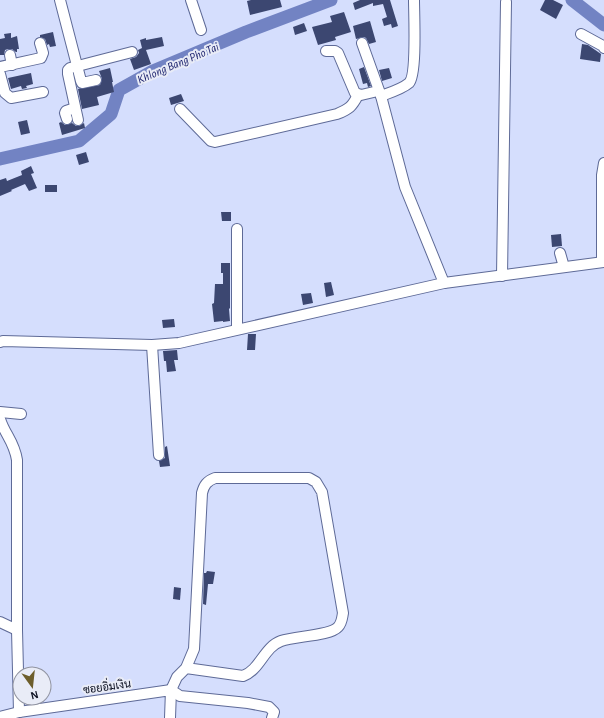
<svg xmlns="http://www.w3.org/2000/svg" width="604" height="718" viewBox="0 0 604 718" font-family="'Alegreya Sans',Sarabun,sans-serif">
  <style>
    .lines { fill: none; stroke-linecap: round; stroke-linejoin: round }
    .river { stroke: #7283c3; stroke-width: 13 }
    .building { fill: #3c4771 }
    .minor-casing { stroke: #5e6a97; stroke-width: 12 }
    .minor { stroke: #fff; stroke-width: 10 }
    .labels { text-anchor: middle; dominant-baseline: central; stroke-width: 4; stroke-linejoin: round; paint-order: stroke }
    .street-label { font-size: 11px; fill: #0c1021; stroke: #e9ecf7 }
    .water-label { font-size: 12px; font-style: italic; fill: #1c226d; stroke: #e9ecf7 }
  </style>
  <rect width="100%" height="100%" fill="#d5defd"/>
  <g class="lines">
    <g class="river">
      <path d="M 572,0 L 604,25"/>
      <path d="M 0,159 L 79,141 L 111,114 L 119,90 L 153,71 L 246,32 L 331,0"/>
    </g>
  </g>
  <g class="building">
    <path d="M 251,0 L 280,0 L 282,7 L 250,15 L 247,1 Z"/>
    <path d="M 360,0 L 390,0 L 398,26 L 392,28 L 391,24 L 384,26 L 382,19 L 387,17 L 383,4 L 373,6 L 373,3 L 355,10 L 353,3 Z"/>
    <path d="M 545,0 L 553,0 L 563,5 L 556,19 L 540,10 Z"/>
    <path d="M 344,12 L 351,32 L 335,37 L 336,40 L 318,45 L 312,27 L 332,22 L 330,16 Z"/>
    <path d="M 370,21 L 376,42 L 369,44 L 366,38 L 364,37 L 356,39 L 353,26 Z"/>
    <path d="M 304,23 L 307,31 L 295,35 L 293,27 Z"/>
    <path d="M 53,32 L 56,46 L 50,47 L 49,44 L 47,45 L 45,39 L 40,37 L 40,35 Z"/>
    <path d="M 11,33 L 11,38 L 17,36 L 19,49 L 17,49 L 17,52 L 16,52 L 12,49 L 8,49 L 5,50 L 4,55 L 0,55 L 0,39 L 5,38 L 4,34 Z"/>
    <path d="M 162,37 L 164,46 L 146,50 L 151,64 L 134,70 L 130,59 L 136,57 L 139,53 L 138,50 L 142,48 L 140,40 L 146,38 L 146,40 Z"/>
    <path d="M 582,44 L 588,45 L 601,54 L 600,62 L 580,59 Z"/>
    <path d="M 364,67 L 371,86 L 368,87 L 367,83 L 363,84 L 359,69 Z"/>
    <path d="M 110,68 L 113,82 L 112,82 L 114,92 L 97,97 L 99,105 L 82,109 L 78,89 L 100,85 L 102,79 L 99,71 Z"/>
    <path d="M 389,68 L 392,78 L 382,81 L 379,70 Z"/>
    <path d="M 31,73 L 33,84 L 26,86 L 27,88 L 22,89 L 21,86 L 11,89 L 8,78 Z"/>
    <path d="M 181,94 L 184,101 L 171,105 L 169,98 Z"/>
    <path d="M 27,120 L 30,133 L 21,135 L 18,122 Z"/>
    <path d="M 61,122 L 65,125 L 72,123 L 76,126 L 79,126 L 84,123 L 85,128 L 62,135 L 59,123 Z"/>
    <path d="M 86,152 L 89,162 L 79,165 L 76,155 Z"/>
    <path d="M 31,166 L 34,173 L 31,174 L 37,188 L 29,191 L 25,184 L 11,190 L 12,191 L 0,196 L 0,180 L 6,178 L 7,181 L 22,175 L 21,171 Z"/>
    <rect x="45" y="185" width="12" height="7"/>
    <path d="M 221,212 L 231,212 L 231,221 L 222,221 Z"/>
    <path d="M 561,234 L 562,246 L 552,247 L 551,235 Z"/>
    <path d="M 221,263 L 230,263 L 230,308 L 229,309 L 230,321 L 223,322 L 223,321 L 214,322 L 212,304 L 214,303 L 215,284 L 223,284 L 223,273 L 221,273 Z"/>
    <path d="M 331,282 L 334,295 L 326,297 L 324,283 Z"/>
    <path d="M 311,293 L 313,303 L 303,305 L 301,294 Z"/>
    <path d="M 174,319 L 175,327 L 163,328 L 162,320 Z"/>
    <path d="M 248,334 L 256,334 L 255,350 L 247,350 Z"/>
    <path d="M 177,350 L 178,360 L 174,360 L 176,371 L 167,372 L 166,361 L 164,361 L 163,351 Z"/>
    <path d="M 167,446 L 170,466 L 160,467 L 159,461 L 165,458 L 165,447 Z"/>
    <path d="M 207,571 L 215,572 L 213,584 L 208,584 L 206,605 L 203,604 L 204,573 L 206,573 Z"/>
    <path d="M 174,587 L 181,588 L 180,600 L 173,599 Z"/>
  </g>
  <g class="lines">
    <g class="minor-casing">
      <g id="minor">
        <path d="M 60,0 L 81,81 L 82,83 L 96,80"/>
        <path d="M 191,0 L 201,30"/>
        <path d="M 581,34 L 603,46 L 604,48"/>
        <path d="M 362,43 L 381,96 L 405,187 L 444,283"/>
        <path d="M 326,51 L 335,51 L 338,53 L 355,93 L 361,95 L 378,91"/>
        <path d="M 10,55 L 12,65"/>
        <path d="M 0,67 L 41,58 L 43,53 L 40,43"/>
        <path d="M 0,74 L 5,93 L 11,98 L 43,92"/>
        <path d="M 381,96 C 389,93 402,89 409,83 C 417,75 414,14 414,0"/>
        <path d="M 180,109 L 211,141 L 215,142 L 337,114 C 349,109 352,107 358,95"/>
        <path d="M 67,119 L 65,113 L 66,111 L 75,108"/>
        <path d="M 78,120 L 68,74 L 68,70 L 70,68 L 132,52"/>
        <path d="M 237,229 L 237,329"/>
        <path d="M 560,253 L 564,267"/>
        <path d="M 602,262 L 602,175 L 604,163"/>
        <path d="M 502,276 L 506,2"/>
        <path d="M 0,342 L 3,341 L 152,345 L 179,343 L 444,283 L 604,262"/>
        <path d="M 152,345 L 159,455"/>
        <path d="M 0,412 L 21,414"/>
        <path d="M 0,419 C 5,435 14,441 17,460 L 17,630 L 19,712"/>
        <path d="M 0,622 L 17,630"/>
        <path d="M 186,668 L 243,676 C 260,670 264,647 281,641 C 295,636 330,636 338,627 C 342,623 342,618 343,613 L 322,492 L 316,482 L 309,478 L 215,478 C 207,481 204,485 202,493 L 194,649 L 186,668 L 177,677 L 171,690 L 180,696 L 248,703 L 269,707 L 274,712 L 272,718"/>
        <path d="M 0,717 L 19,712 L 171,690 L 170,718"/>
      </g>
    </g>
    <use href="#minor" class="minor"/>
  </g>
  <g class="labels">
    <g class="street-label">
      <text transform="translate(107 687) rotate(-8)">ซอยอิ่มเงิน</text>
    </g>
    <g class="water-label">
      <text transform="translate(178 63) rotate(-23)">Khlong Bang Pho Tai</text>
    </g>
  </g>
  <g transform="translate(32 686) rotate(165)"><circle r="19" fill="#e9ecf7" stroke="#9194a1"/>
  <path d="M0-3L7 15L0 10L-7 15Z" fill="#6d5e2b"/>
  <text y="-6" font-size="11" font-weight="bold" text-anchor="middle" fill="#0c1021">N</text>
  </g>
</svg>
